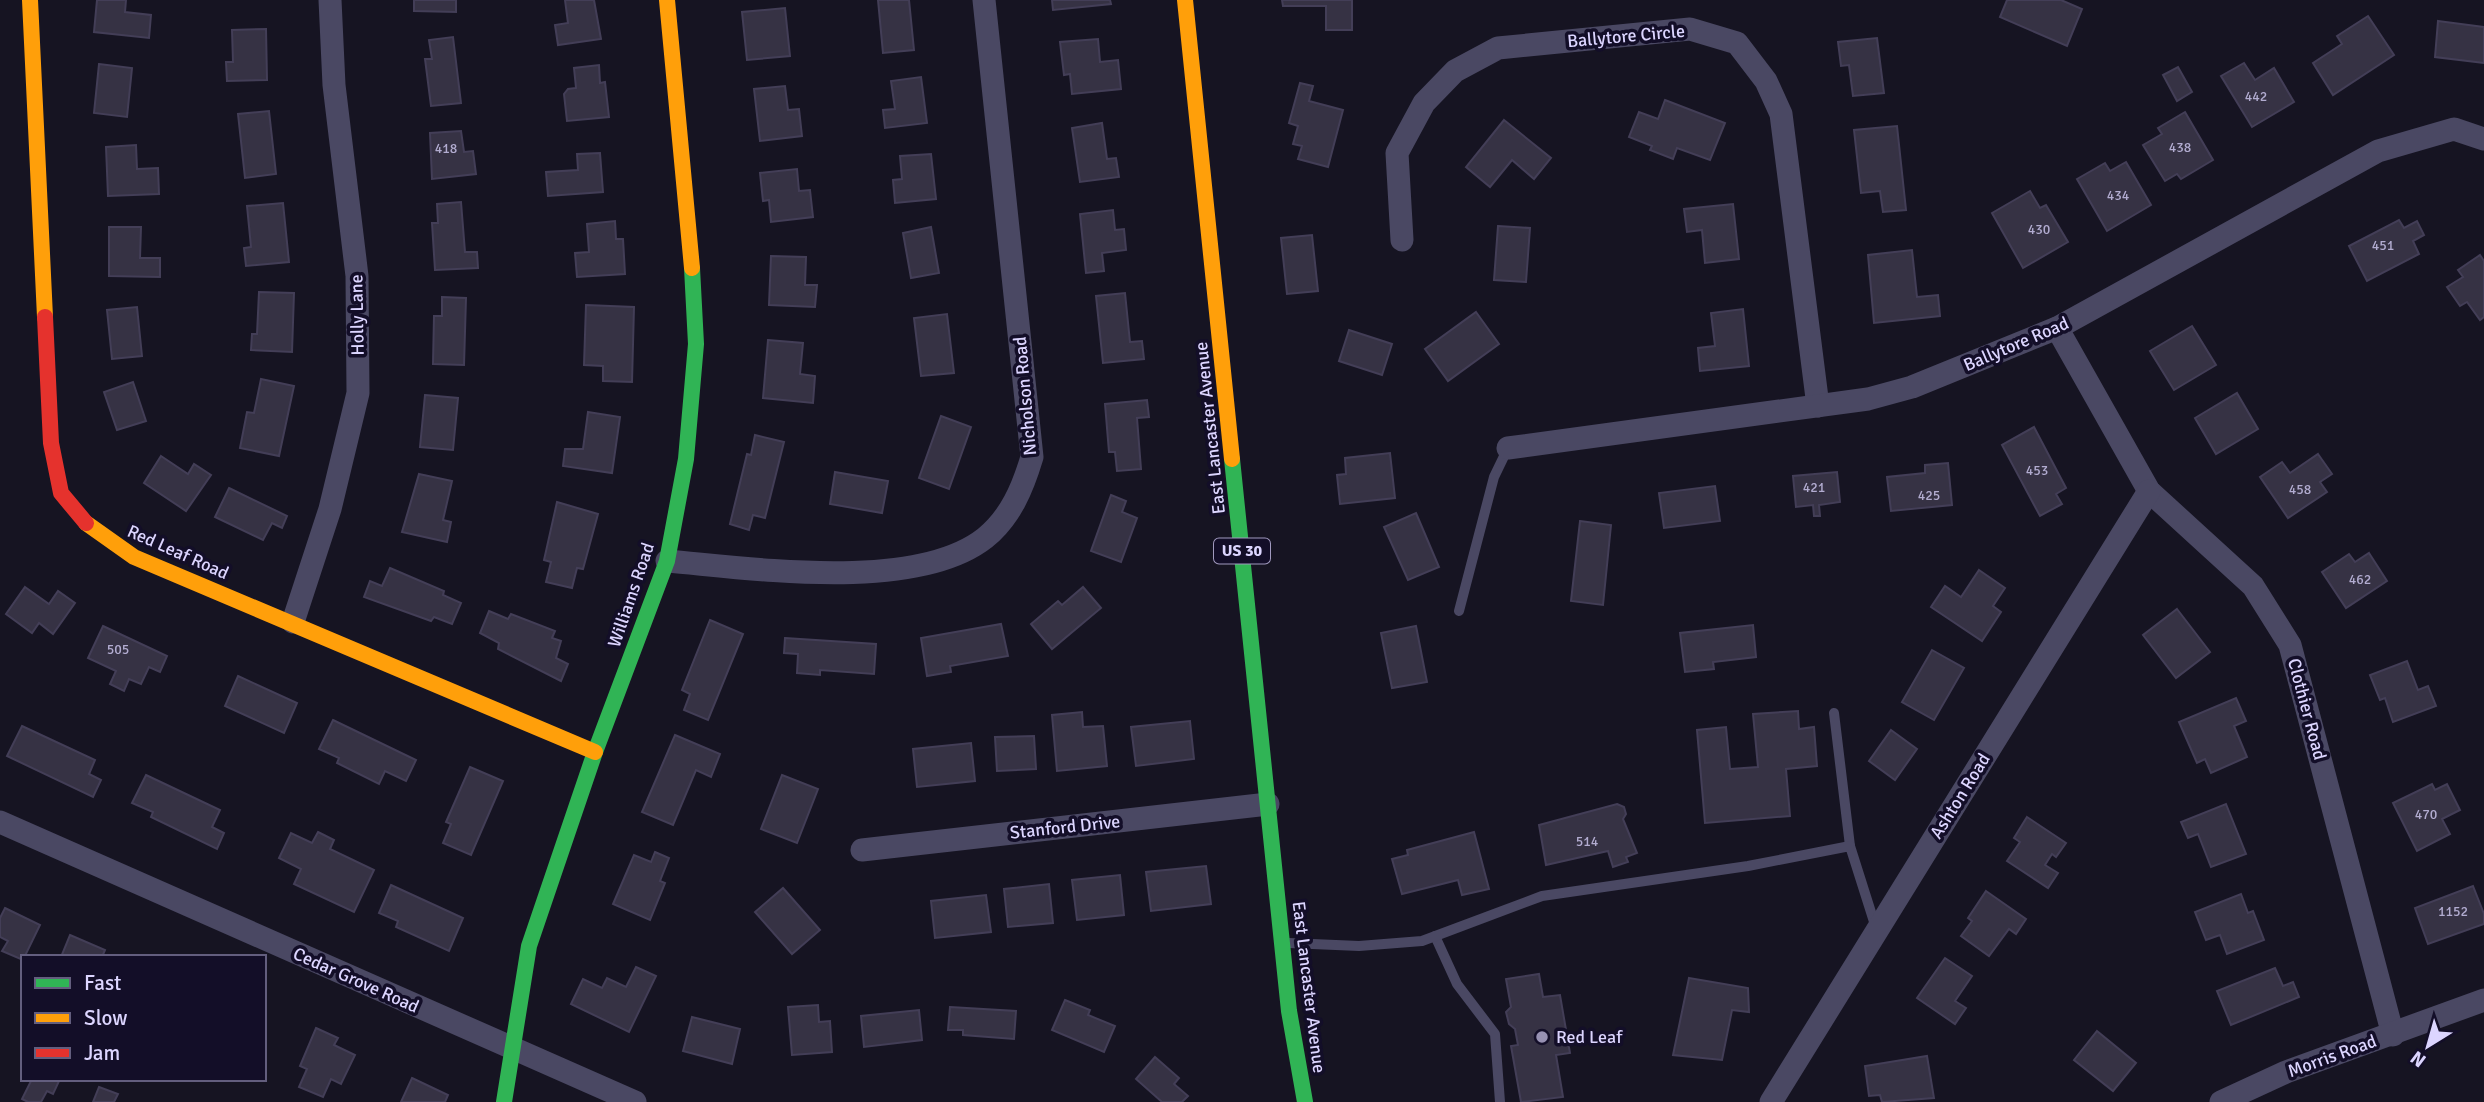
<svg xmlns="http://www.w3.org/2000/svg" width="2484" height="1102" viewBox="0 0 2484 1102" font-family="Signika,sans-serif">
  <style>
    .building { fill: #363244; stroke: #433e57; stroke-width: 2 }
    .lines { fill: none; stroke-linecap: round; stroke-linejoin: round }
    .lane { stroke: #4a4863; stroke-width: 10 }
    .street { stroke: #4a4863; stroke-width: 23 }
    .fast { stroke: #30b455; stroke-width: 16 }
    .slow { stroke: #ff9f0a; stroke-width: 16 }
    .jam { stroke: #e5322d; stroke-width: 16 }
    .poi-dot { fill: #9791b2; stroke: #130e28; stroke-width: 2.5 }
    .labels { text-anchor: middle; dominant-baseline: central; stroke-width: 7; stroke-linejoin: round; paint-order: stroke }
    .number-label { font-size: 14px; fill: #b2acd0 }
    .shield { fill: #130e28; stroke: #a099be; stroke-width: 2 }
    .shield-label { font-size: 16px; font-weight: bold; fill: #dcd5ff }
    .street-label { font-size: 18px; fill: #dcd5ff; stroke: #130e28 }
    .poi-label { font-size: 18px; fill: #dcd5ff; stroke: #130e28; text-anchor: start }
  </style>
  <rect width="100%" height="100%" fill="#161422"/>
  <g class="building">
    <path d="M 97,0 L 126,0 L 125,12 L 151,15 L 149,38 L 94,32 Z"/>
    <path d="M 414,0 L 456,0 L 456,12 L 414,11 Z"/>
    <path d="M 565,0 L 594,0 L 601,39 L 558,45 L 555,25 L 568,23 Z"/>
    <path d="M 878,0 L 909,0 L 914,50 L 883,53 Z"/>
    <path d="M 1052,0 L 1110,0 L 1111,4 L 1053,10 Z"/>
    <path d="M 1282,0 L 1352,0 L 1352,30 L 1326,30 L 1326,6 L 1283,6 Z"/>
    <path d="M 2007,0 L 2061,0 L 2082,9 L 2067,46 L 2000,17 Z"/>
    <path d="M 785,8 L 790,56 L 747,60 L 742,12 Z"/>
    <path d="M 2368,16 L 2394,55 L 2333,95 L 2313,63 L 2342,44 L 2337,36 Z"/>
    <path d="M 2438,21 L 2484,27 L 2484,63 L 2435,57 Z"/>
    <path d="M 266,29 L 267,80 L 227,81 L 226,62 L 233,62 L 232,30 Z"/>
    <path d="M 453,37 L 461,103 L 431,106 L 425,59 L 432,59 L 429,40 Z"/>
    <path d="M 1877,38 L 1884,93 L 1853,96 L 1849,65 L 1841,66 L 1838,42 Z"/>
    <path d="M 1098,39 L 1100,62 L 1118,60 L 1121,89 L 1072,94 L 1070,74 L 1064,75 L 1060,42 Z"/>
    <path d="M 2244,63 L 2255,80 L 2274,68 L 2294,102 L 2252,127 L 2221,76 Z"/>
    <path d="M 99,64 L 132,68 L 127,117 L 94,113 Z"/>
    <path d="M 599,65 L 600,83 L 605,82 L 609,117 L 567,121 L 564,94 L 568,89 L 576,88 L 574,68 Z"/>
    <path d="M 2178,67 L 2192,92 L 2177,101 L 2163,75 Z"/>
    <path d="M 921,77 L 927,123 L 885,128 L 883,110 L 895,109 L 891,81 Z"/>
    <path d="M 1300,83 L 1313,86 L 1309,101 L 1343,110 L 1328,167 L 1298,159 L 1302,146 L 1293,144 L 1298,126 L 1289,123 Z"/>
    <path d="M 785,86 L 788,110 L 799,109 L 802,136 L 760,141 L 754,89 Z"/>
    <path d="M 1665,100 L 1725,123 L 1710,160 L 1677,148 L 1673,159 L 1650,150 L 1652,146 L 1629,137 L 1639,112 L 1658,119 Z"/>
    <path d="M 269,111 L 276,174 L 245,178 L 238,114 Z"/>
    <path d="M 2185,112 L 2213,160 L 2181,179 L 2177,174 L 2165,181 L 2143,145 L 2162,134 L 2158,128 Z"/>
    <path d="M 1504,120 L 1551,158 L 1534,179 L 1512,160 L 1490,187 L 1466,167 Z"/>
    <path d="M 1102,123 L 1107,159 L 1116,158 L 1119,177 L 1080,182 L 1072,128 Z"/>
    <path d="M 1897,126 L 1906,210 L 1883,212 L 1880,191 L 1861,193 L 1854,130 Z"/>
    <path d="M 461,131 L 464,152 L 473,151 L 476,174 L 432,179 L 430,133 Z"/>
    <path d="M 136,145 L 137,169 L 158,168 L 159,194 L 108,196 L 106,147 Z"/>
    <path d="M 600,153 L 603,192 L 548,196 L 546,172 L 578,170 L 577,154 Z"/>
    <path d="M 931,154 L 936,199 L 895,203 L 893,180 L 902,179 L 900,156 Z"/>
    <path d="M 2126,162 L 2151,205 L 2107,231 L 2077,179 L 2105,163 L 2110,171 Z"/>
    <path d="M 797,169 L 799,191 L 810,190 L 813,217 L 771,222 L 769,200 L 763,201 L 760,173 Z"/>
    <path d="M 2030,191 L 2040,208 L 2046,205 L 2068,242 L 2023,268 L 1992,213 Z"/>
    <path d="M 461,202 L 465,252 L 477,252 L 478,268 L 435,270 L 432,223 L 438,223 L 437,204 Z"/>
    <path d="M 283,203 L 289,262 L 246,266 L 244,248 L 251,247 L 247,206 Z"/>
    <path d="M 1733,204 L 1739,259 L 1705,263 L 1702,230 L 1687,232 L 1684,209 Z"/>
    <path d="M 1113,210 L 1115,230 L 1124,229 L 1126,250 L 1102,253 L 1104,271 L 1086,273 L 1080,214 Z"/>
    <path d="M 2399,220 L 2404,228 L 2417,221 L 2424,235 L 2413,241 L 2419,254 L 2367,281 L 2349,246 Z"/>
    <path d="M 615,221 L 616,239 L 623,239 L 625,274 L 577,277 L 575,253 L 589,252 L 587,224 Z"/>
    <path d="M 1498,226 L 1530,228 L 1526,282 L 1494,280 Z"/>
    <path d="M 109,227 L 141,227 L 140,258 L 160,258 L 160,277 L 109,276 Z"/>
    <path d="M 931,227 L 939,273 L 911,278 L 903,233 Z"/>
    <path d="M 1312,235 L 1318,291 L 1287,294 L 1281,238 Z"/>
    <path d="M 1912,250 L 1917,297 L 1938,295 L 1940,316 L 1874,323 L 1868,255 Z"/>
    <path d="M 2480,255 L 2484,261 L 2484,317 L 2480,320 L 2467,302 L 2460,306 L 2447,287 L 2463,277 L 2458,270 Z"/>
    <path d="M 771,256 L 806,257 L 805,285 L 817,285 L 815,307 L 769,305 Z"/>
    <path d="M 259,292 L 294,293 L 292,352 L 251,350 L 252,334 L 257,334 Z"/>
    <path d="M 1125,293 L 1130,342 L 1142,341 L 1144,359 L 1103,363 L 1096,296 Z"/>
    <path d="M 442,297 L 466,298 L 464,365 L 433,364 L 434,316 L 442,316 Z"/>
    <path d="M 586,305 L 634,307 L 632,382 L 603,381 L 603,366 L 584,365 Z"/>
    <path d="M 137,307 L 142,356 L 112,359 L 107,310 Z"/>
    <path d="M 1743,309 L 1749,366 L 1700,371 L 1698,348 L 1715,346 L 1711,313 Z"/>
    <path d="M 1476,312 L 1499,344 L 1448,381 L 1425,349 Z"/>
    <path d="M 947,314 L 954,373 L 921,376 L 914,318 Z"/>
    <path d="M 2192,326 L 2216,365 L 2174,390 L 2150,351 Z"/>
    <path d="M 1349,330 L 1392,344 L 1382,375 L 1339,361 Z"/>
    <path d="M 768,340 L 803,343 L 800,374 L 815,376 L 813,403 L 763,398 Z"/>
    <path d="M 261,379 L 294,386 L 279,456 L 240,448 L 247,412 L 254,413 Z"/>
    <path d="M 133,382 L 146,421 L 117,430 L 104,392 Z"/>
    <path d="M 2237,393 L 2258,429 L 2216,454 L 2195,418 Z"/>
    <path d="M 425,395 L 458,398 L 453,450 L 420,447 Z"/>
    <path d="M 1147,400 L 1149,417 L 1137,418 L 1141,469 L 1117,471 L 1115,452 L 1109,452 L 1105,404 Z"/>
    <path d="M 588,412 L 620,417 L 612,473 L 563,466 L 565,449 L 583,449 Z"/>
    <path d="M 941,416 L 971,427 L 949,489 L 919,478 Z"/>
    <path d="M 2034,427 L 2066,488 L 2056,494 L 2062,504 L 2040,516 L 2002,445 Z"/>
    <path d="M 755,435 L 784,442 L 765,518 L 753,515 L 749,530 L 730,524 L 747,454 L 751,455 Z"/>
    <path d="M 1390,453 L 1395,498 L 1340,504 L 1337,475 L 1346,474 L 1345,458 Z"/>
    <path d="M 2318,454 L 2332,474 L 2320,482 L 2327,492 L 2288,518 L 2260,477 L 2282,462 L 2290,473 Z"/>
    <path d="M 161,456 L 188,474 L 194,464 L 211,475 L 186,511 L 144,483 Z"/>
    <path d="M 1948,463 L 1952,505 L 1891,511 L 1887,477 L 1925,473 L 1925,465 Z"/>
    <path d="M 835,472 L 888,481 L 882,513 L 830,504 Z"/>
    <path d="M 1837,472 L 1840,502 L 1819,505 L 1820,516 L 1814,516 L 1813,505 L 1796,507 L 1793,476 Z"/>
    <path d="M 419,474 L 452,481 L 443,520 L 451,522 L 447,542 L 402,532 Z"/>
    <path d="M 1715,486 L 1720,521 L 1664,528 L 1659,493 Z"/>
    <path d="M 229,488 L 287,516 L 282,528 L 272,523 L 263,540 L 215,517 Z"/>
    <path d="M 1111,495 L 1126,501 L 1122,512 L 1137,518 L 1121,562 L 1091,551 Z"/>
    <path d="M 557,502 L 598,514 L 583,569 L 577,568 L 572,588 L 546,582 L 551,562 L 544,560 Z"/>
    <path d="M 1416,513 L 1439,567 L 1408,580 L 1384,527 Z"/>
    <path d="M 1580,521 L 1611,525 L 1603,605 L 1571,601 Z"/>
    <path d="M 2369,553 L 2387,581 L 2346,608 L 2322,572 L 2349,554 L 2355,562 Z"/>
    <path d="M 390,568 L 444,591 L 443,595 L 461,603 L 452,624 L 434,617 L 431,621 L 364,597 L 370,581 L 382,586 Z"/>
    <path d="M 1979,570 L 2005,588 L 1993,606 L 2001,612 L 1982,641 L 1931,607 L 1945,586 L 1961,597 Z"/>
    <path d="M 25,587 L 49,604 L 58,591 L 75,603 L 53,634 L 39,623 L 32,633 L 6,614 Z"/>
    <path d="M 1083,587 L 1101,608 L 1052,649 L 1031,624 L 1058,601 L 1062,605 Z"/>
    <path d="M 2177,609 L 2210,652 L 2176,678 L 2143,635 Z"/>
    <path d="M 489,611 L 508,619 L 511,614 L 555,631 L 552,638 L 561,641 L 556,658 L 568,664 L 561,681 L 498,649 L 499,643 L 480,633 Z"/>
    <path d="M 710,620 L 743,634 L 708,720 L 684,710 L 690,694 L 682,690 Z"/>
    <path d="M 1001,624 L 1008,656 L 950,666 L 951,672 L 927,676 L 921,638 Z"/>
    <path d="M 1753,625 L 1756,657 L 1713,662 L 1714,669 L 1685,672 L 1680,633 Z"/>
    <path d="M 103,626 L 167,656 L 160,672 L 149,667 L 141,684 L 129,679 L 124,691 L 110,684 L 116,671 L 88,658 Z"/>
    <path d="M 1416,626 L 1427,682 L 1392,688 L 1381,633 Z"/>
    <path d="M 785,638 L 876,644 L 874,674 L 820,670 L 820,675 L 797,673 L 798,654 L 784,653 Z"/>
    <path d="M 1932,650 L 1964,668 L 1934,720 L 1902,702 Z"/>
    <path d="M 2407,661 L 2418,690 L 2428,686 L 2436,706 L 2393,722 L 2385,698 L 2380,700 L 2370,675 Z"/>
    <path d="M 238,676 L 297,703 L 284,733 L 225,706 Z"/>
    <path d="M 2236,698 L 2246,721 L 2234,726 L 2247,757 L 2211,773 L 2205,759 L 2197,763 L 2179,722 Z"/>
    <path d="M 1798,711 L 1799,729 L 1814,727 L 1817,766 L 1786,769 L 1790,816 L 1705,823 L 1697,730 L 1726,727 L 1730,769 L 1758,767 L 1753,714 Z"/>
    <path d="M 1082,712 L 1083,727 L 1103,726 L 1107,766 L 1057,771 L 1052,715 Z"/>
    <path d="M 333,720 L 416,760 L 406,781 L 385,771 L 379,784 L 337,763 L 339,758 L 319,749 Z"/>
    <path d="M 1190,721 L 1194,759 L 1136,766 L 1131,727 Z"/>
    <path d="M 22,726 L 95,760 L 89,774 L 101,780 L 93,797 L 7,756 Z"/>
    <path d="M 1891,730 L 1917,749 L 1895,780 L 1869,761 Z"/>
    <path d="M 675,735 L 720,754 L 711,777 L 696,770 L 673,825 L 642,812 Z"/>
    <path d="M 1034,736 L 1036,769 L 997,771 L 995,737 Z"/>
    <path d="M 971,743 L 975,781 L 917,787 L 913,749 Z"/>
    <path d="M 470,767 L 503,781 L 471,855 L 443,843 L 451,824 L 446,822 Z"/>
    <path d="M 146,775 L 220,810 L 212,827 L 224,833 L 217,849 L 151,817 L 153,812 L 132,803 Z"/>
    <path d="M 782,775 L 818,789 L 797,843 L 761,829 Z"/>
    <path d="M 2432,784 L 2435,790 L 2447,784 L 2460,810 L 2442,819 L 2450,834 L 2417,851 L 2393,803 Z"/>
    <path d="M 1617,804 L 1624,807 L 1626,814 L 1623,819 L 1637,853 L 1626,857 L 1628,862 L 1613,867 L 1608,851 L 1546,865 L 1539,825 Z"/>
    <path d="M 2226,804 L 2246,854 L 2211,867 L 2198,834 L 2188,838 L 2181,822 Z"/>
    <path d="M 2027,817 L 2066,843 L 2056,857 L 2052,854 L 2045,865 L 2058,873 L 2048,888 L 2007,861 L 2020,842 L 2014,838 Z"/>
    <path d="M 318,832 L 334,840 L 330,849 L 374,870 L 354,912 L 294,884 L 301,869 L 279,858 L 291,833 L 312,843 Z"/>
    <path d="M 1474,832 L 1489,889 L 1462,895 L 1458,880 L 1402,894 L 1392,859 L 1408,855 L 1407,850 Z"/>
    <path d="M 655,852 L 669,858 L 660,881 L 665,883 L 650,920 L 613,904 L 634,855 L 651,862 Z"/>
    <path d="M 1206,866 L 1211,904 L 1151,911 L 1146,872 Z"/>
    <path d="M 1120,875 L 1124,915 L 1077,920 L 1072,880 Z"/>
    <path d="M 1049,884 L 1053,923 L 1008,927 L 1004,889 Z"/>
    <path d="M 391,885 L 463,918 L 449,951 L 396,927 L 398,921 L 379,913 Z"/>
    <path d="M 2473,886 L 2484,914 L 2484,924 L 2428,944 L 2415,908 Z"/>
    <path d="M 783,888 L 820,930 L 792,954 L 755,912 Z"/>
    <path d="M 1986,891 L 2026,919 L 2016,934 L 2009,929 L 1989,956 L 1961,936 L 1972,921 L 1968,918 Z"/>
    <path d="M 2241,894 L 2248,913 L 2253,911 L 2264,940 L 2227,954 L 2220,935 L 2206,940 L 2195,912 Z"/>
    <path d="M 986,895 L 991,932 L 935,938 L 931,901 Z"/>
    <path d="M 5,908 L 40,925 L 23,960 L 2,951 L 8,941 L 0,937 L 0,918 Z"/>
    <path d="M 70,935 L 105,950 L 102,957 L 61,957 Z"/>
    <path d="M 1945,958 L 1972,976 L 1955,1001 L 1966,1008 L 1955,1024 L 1917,998 Z"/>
    <path d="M 636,967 L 656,976 L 629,1032 L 571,1004 L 583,979 L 602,988 L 607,978 L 626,987 Z"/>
    <path d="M 2275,968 L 2283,986 L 2293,982 L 2299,997 L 2231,1025 L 2217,991 Z"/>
    <path d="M 1539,974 L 1543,997 L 1560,995 L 1570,1053 L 1556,1055 L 1563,1097 L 1521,1102 L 1511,1046 L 1518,1045 L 1515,1029 L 1509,1024 L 1506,1012 L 1511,1007 L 1506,979 Z"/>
    <path d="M 1689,978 L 1748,988 L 1749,1012 L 1732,1010 L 1722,1060 L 1673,1055 Z"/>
    <path d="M 1065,1000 L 1090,1010 L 1088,1015 L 1115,1026 L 1104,1052 L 1052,1030 Z"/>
    <path d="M 818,1005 L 819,1022 L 830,1021 L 832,1052 L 792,1055 L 788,1007 Z"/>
    <path d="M 950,1007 L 1016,1011 L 1014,1039 L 963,1035 L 963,1030 L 948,1030 Z"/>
    <path d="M 919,1010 L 922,1040 L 864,1047 L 861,1016 Z"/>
    <path d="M 692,1017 L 740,1029 L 732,1064 L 683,1051 Z"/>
    <path d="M 316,1028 L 338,1038 L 334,1045 L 355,1055 L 341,1084 L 331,1079 L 323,1097 L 299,1087 L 307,1069 L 300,1066 Z"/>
    <path d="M 2097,1031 L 2136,1063 L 2113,1091 L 2074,1060 Z"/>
    <path d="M 1927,1056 L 1934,1098 L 1882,1102 L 1880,1095 L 1869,1096 L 1865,1066 Z"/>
    <path d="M 1155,1057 L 1179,1078 L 1174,1084 L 1188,1096 L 1182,1102 L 1162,1102 L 1136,1079 Z"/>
    <path d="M 412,1078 L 448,1095 L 445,1102 L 401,1102 Z"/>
    <path d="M 32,1079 L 60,1079 L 53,1094 L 47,1091 L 41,1102 L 28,1102 L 22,1099 Z"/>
    <path d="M 99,1087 L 118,1094 L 114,1102 L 93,1102 Z"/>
  </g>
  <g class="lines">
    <g class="lane">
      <path d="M 1459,611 L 1494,477 L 1508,448"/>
      <path d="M 1834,713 L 1850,846"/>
      <path d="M 1435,936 L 1457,984 L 1495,1034 L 1500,1102"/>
      <path d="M 1289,943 L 1359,946 L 1422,941 L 1542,896 L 1748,866 L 1850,846 L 1876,928"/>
    </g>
    <g class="street">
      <path d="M 1402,240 L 1397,153 L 1424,103 L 1455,71 L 1498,48 L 1690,29 L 1737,43 L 1766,81 L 1781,114 L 1818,406"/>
      <path d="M 2057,328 L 2149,491 L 2253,586 L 2290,645 L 2393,1035"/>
      <path d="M 1508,448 L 1868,399 L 1912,387 L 2057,328 L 2378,151 L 2454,129 L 2484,139"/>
      <path d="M 667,561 C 750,568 915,593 985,538 C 1011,517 1023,487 1032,457 L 984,0"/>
      <path d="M 293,622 L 330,509 L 358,393 L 357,276 L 334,85 L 330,0"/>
      <path d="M 0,822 L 635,1102"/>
      <path d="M 862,850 L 1268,804"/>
      <path d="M 1771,1102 L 2149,491"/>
      <path d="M 2221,1102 L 2286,1072 L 2484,1000"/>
    </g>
    <g class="fast">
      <path d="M 1232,459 L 1289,1011 L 1305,1102"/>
      <path d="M 504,1102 L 529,946 L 595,752 L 667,561 L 686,459 L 696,344 L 692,268"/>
    </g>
    <g class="slow">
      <path d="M 30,0 L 45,317"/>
      <path d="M 667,0 L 692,268"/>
      <path d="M 1185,0 L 1232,459"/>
      <path d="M 86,523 L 134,557 L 595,752"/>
    </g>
    <path class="jam" d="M 45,317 L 51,443 L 61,493 L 86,523"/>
  </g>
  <circle class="poi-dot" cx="1542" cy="1037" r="7"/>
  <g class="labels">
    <g class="number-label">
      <text x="2256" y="96">442</text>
      <text x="2180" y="147">438</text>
      <text x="446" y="148">418</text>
      <text x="2118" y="195">434</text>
      <text x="2039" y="229">430</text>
      <text x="2383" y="245">451</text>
      <text x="2037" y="470">453</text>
      <text x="1814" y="487">421</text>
      <text x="2300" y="489">458</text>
      <text x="1929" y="495">425</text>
      <text x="2360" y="579">462</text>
      <text x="118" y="649">505</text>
      <text x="2426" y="814">470</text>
      <text x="1587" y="841">514</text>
      <text x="2453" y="911">1152</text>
    </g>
    <rect class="shield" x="1214" y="538.5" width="56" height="25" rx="5"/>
    <g class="shield-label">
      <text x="1242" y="551">US 30</text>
    </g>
    <g class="street-label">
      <text transform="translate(1626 36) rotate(-5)">Ballytore Circle</text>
      <text transform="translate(357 315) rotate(-91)">Holly Lane</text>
      <text transform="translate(2016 344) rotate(-23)">Ballytore Road</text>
      <text transform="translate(1025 396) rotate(-95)">Nicholson Road</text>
      <text transform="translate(1210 428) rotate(-96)">East Lancaster Avenue</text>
      <text transform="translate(178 552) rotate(24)">Red Leaf Road</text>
      <text transform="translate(631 595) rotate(-71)">Williams Road</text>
      <text transform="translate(2307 709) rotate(75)">Clothier Road</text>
      <text transform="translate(1960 796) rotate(-58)">Ashton Road</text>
      <text transform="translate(1065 827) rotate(-6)">Stanford Drive</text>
      <text transform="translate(356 980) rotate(24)">Cedar Grove Road</text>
      <text transform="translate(1309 987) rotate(83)">East Lancaster Avenue</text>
      <text transform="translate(2332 1056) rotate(-20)">Morris Road</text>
    </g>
    <g class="poi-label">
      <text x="1556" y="1037">Red Leaf</text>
    </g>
  </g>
  <rect x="21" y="955" width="245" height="126" fill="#130e28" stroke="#635e7e" stroke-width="2"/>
  <rect x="35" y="978" width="35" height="10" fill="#30b455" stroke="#635e7e" stroke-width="2"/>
  <text x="84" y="990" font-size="21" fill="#dcd5ff">Fast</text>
  <rect x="35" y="1013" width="35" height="10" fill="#ff9f0a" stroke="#635e7e" stroke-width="2"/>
  <text x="84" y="1025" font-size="21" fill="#dcd5ff">Slow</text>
  <rect x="35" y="1048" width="35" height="10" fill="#e5322d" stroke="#635e7e" stroke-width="2"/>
  <text x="84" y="1060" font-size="21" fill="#dcd5ff">Jam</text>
  <g transform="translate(2428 1046) rotate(217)" stroke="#130e28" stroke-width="5" paint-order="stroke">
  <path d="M0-5L12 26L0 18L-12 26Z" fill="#dcd5ff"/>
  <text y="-10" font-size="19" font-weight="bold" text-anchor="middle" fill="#dcd5ff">N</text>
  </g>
</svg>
